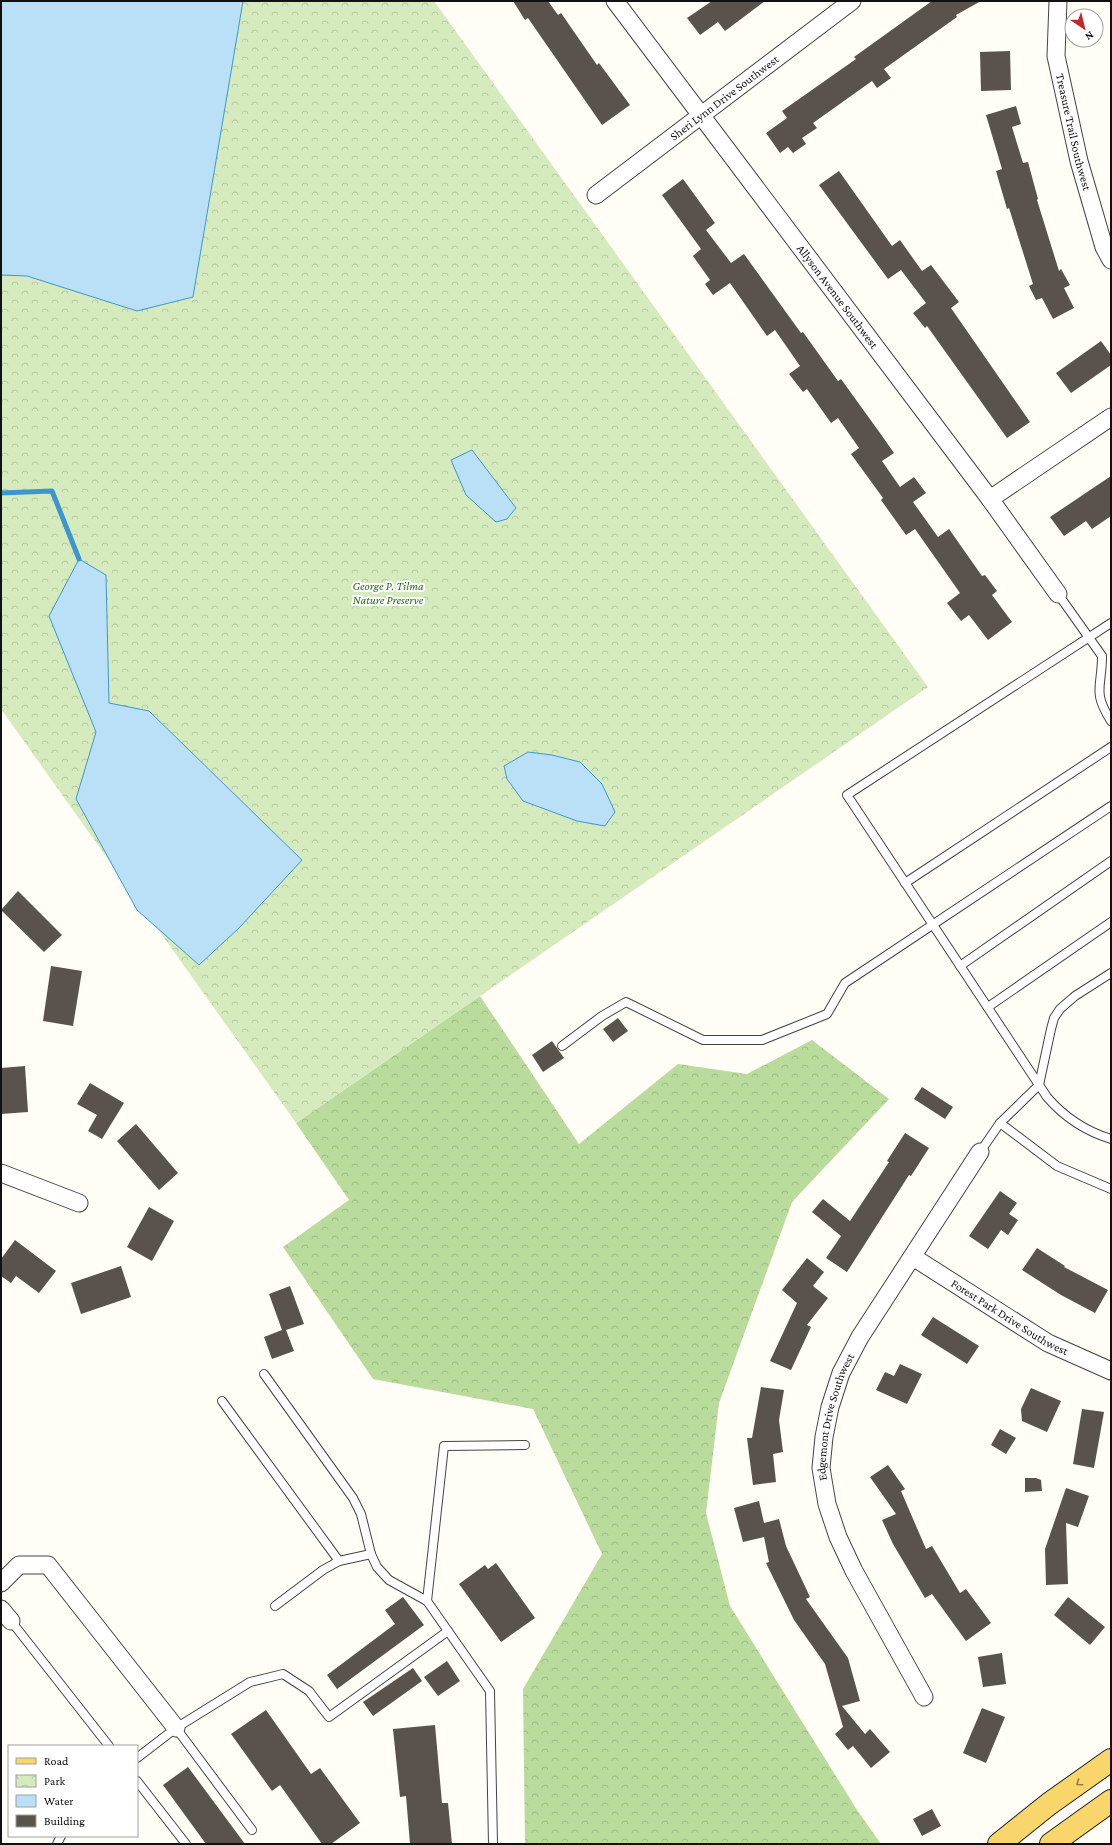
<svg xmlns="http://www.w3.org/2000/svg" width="1112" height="1845" viewBox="0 0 1112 1845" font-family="'Crimson Pro',serif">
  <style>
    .forest { fill: url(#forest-crowns) }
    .park { fill: url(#park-crowns) }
    .water { fill: #b9e0f7; stroke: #3f96cf }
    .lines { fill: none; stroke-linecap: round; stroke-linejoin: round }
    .stream { stroke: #3f96cf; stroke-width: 5 }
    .building { fill: #5a524d }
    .service-casing { stroke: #444; stroke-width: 10 }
    .minor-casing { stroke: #444; stroke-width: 19 }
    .primary-casing { stroke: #222; stroke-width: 24 }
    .service { stroke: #fff; stroke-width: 8 }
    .minor { stroke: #fff; stroke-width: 17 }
    .primary { stroke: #f9d66b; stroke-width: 22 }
    .oneway { stroke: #917d42 }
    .labels { text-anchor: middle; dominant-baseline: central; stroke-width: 4; stroke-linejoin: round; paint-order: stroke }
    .street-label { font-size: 12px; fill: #111; stroke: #fff }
    .park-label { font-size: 12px; font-style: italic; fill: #2f6b1f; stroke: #fff }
  </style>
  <defs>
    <pattern id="forest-crowns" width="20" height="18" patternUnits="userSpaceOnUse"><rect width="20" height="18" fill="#b9dc9c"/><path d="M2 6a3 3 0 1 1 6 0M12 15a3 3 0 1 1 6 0" fill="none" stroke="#9ebc85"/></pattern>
    <pattern id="park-crowns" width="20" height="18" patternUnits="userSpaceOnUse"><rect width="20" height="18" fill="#d5ebbd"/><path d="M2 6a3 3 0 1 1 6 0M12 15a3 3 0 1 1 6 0" fill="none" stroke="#b6c8a1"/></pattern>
  </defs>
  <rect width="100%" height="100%" fill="#fffdf5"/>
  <path class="forest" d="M 480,996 L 579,1144 L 678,1064 L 747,1074 L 812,1040 L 889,1099 L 792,1202 L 719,1403 L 706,1513 L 730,1606 L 857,1810 L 881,1844 L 525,1844 L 523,1689 L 602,1554 L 533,1409 L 373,1379 L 283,1247 L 349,1200 L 296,1123 Z"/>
  <path class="park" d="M 1,1 L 434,1 L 928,687 L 296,1123 L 1,709 Z"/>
  <g class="water">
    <path d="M 1,1 L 243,1 L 193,297 L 137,311 L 27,276 L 1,275 Z"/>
    <path d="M 472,450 L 516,508 L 507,519 L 496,522 L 466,495 L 451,460 Z"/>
    <path d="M 79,559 L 106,575 L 109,703 L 149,711 L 302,860 L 239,928 L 199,965 L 137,910 L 76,799 L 96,732 L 49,616 Z"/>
    <path d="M 528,752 L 552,755 L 580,762 L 602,784 L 615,812 L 605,826 L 577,821 L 523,801 L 507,779 L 504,766 Z"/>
  </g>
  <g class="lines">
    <path class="stream" d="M 1,493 L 52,491 L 79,559"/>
  </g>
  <g class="building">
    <path d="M 513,1 L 548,1 L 558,15 L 561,13 L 597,65 L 599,63 L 630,105 L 602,125 L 528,18 L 525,20 Z"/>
    <path d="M 712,1 L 765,1 L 725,31 L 718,22 L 700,35 L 687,18 Z"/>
    <path d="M 932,1 L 981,1 L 956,15 L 957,17 L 884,69 L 891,78 L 877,88 L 872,81 L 813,123 L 817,128 L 802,138 L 806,144 L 793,153 L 788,147 L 780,153 L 766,133 L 787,118 L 782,111 L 856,59 L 854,57 Z"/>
    <path d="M 1010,51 L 1011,90 L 981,91 L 980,52 Z"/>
    <path d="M 1016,106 L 1021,124 L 1012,127 L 1023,163 L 1028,162 L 1038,199 L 1037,200 L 1059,271 L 1061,269 L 1070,285 L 1064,288 L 1074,308 L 1053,319 L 1042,298 L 1036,300 L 1029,286 L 1033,284 L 1009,208 L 1007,209 L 996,171 L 1002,169 L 986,115 Z"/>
    <path d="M 839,171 L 892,246 L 900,240 L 922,271 L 931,265 L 959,302 L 951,308 L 1030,422 L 1007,438 L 927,326 L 925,328 L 913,313 L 926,303 L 901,270 L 888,279 L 819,185 Z"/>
    <path d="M 683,179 L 715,223 L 706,230 L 731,263 L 744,254 L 801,333 L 803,332 L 838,381 L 841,379 L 880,433 L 894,453 L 882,461 L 900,487 L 914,477 L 926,493 L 913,502 L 938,537 L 949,529 L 982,576 L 985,575 L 997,591 L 992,595 L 1012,622 L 988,640 L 969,615 L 961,621 L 947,603 L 960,593 L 915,529 L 906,535 L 881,500 L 883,498 L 851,454 L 859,448 L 838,418 L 831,423 L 807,389 L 803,392 L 789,374 L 800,366 L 775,330 L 767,336 L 730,283 L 713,295 L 705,284 L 710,280 L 693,256 L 701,249 L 662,195 Z"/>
    <path d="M 1101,341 L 1111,355 L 1111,365 L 1071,393 L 1056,373 Z"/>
    <path d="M 1111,476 L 1111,516 L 1092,529 L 1086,521 L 1064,536 L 1050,517 Z"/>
    <path d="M 18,891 L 62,935 L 44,952 L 1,910 Z"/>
    <path d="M 51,966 L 82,971 L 73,1026 L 43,1021 Z"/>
    <path d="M 618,1018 L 628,1031 L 613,1042 L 603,1029 Z"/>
    <path d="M 552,1041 L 564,1058 L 543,1072 L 532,1055 Z"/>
    <path d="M 25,1066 L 28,1112 L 1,1114 L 1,1068 Z"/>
    <path d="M 90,1083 L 124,1103 L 102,1139 L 88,1131 L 97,1115 L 77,1104 Z"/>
    <path d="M 922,1087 L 953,1107 L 945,1119 L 914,1099 Z"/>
    <path d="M 136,1124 L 178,1173 L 159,1190 L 117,1141 Z"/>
    <path d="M 905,1133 L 929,1148 L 911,1176 L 909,1175 L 847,1272 L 826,1258 L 841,1236 L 812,1212 L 823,1199 L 850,1221 L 889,1162 L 887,1161 Z"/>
    <path d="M 1000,1191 L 1017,1203 L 1009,1214 L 1018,1220 L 1008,1235 L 1001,1230 L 988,1249 L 969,1236 Z"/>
    <path d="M 149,1207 L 174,1221 L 152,1261 L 127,1247 Z"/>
    <path d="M 15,1240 L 56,1271 L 39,1293 L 16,1276 L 11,1283 L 1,1276 L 1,1259 Z"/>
    <path d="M 1037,1248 L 1065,1266 L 1064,1267 L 1108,1290 L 1095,1313 L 1061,1295 L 1022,1270 Z"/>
    <path d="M 807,1258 L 824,1272 L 813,1286 L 828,1298 L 807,1325 L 811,1327 L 791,1370 L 770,1361 L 797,1303 L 782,1290 Z"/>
    <path d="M 121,1266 L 131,1297 L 81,1314 L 71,1283 Z"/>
    <path d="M 290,1286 L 304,1324 L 286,1330 L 294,1351 L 272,1359 L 264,1337 L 282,1330 L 269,1294 Z"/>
    <path d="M 933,1317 L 979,1346 L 967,1364 L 921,1335 Z"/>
    <path d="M 900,1364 L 922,1374 L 907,1404 L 876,1390 L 885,1372 L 894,1376 Z"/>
    <path d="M 761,1387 L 784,1390 L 779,1420 L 783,1452 L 773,1454 L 776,1482 L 753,1485 L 747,1438 L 752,1438 Z"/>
    <path d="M 1031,1388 L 1061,1401 L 1047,1432 L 1022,1421 L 1021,1409 Z"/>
    <path d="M 1082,1409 L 1104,1412 L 1094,1468 L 1073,1464 Z"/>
    <path d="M 1000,1429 L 1016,1438 L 1006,1454 L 991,1445 Z"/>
    <path d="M 888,1465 L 905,1489 L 901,1491 L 926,1549 L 932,1546 L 960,1593 L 966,1589 L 991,1623 L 966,1641 L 932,1594 L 925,1598 L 893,1544 L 882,1520 L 896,1514 L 870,1477 Z"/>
    <path d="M 1025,1478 L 1036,1478 L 1041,1480 L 1042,1491 L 1025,1492 Z"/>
    <path d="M 1066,1488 L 1089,1496 L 1078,1527 L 1066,1523 L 1068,1584 L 1046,1585 L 1045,1549 Z"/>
    <path d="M 759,1501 L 764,1523 L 779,1519 L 786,1546 L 810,1597 L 806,1599 L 848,1658 L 860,1701 L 842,1706 L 865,1734 L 870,1729 L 890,1752 L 871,1768 L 853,1746 L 848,1750 L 835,1734 L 843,1727 L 825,1664 L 794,1620 L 766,1563 L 769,1562 L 764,1537 L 743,1542 L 734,1508 Z"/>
    <path d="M 496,1563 L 535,1618 L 501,1642 L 459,1584 L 485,1565 L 488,1569 Z"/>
    <path d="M 403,1597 L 424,1625 L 337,1689 L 327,1675 L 395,1624 L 385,1610 Z"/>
    <path d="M 1068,1597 L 1105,1627 L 1090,1645 L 1054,1615 Z"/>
    <path d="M 1002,1653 L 1006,1684 L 983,1687 L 978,1657 Z"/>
    <path d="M 447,1661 L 460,1681 L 438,1696 L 424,1677 Z"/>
    <path d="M 413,1668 L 422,1681 L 373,1716 L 363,1702 Z"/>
    <path d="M 982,1708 L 1005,1717 L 986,1763 L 963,1753 Z"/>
    <path d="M 266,1710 L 311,1774 L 320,1768 L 360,1823 L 331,1844 L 322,1844 L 280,1785 L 272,1791 L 231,1734 Z"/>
    <path d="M 435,1725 L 442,1803 L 448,1803 L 452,1844 L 410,1844 L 406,1796 L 400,1797 L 393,1729 Z"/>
    <path d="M 188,1767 L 245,1844 L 206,1844 L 163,1785 Z"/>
    <path d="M 932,1809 L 941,1826 L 922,1836 L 913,1819 Z"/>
  </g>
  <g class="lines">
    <g class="service-casing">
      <g id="service">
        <path d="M 1058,594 L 1102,656 C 1102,688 1092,691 1111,721"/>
        <path d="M 1111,623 L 847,795 L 1047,1097 C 1065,1118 1085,1131 1111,1139"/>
        <path d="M 905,883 L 1111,747"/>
        <path d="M 960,966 L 1111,861"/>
        <path d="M 988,1007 L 1111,922"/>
        <path d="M 562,1046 L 602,1016 L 626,1002 L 703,1040 L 762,1040 L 827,1014 L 845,983 L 1111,806"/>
        <path d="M 1000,1123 L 1057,1166 L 1111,1189"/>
        <path d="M 980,1152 L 1000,1123 L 1039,1085 L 1051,1029 L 1054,1018 L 1060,1009 L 1075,996 L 1111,973"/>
        <path d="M 264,1374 L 353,1498 L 361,1514 L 371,1554 L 377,1567 L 389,1580 L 427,1601 L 490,1691 L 493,1844"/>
        <path d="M 222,1401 L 339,1561"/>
        <path d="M 427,1601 L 444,1446 L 525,1445"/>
        <path d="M 275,1606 L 323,1570 L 339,1561 L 371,1554"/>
        <path d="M 11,1621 L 109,1746"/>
        <path d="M 176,1728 L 252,1830"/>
        <path d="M 137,1758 L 176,1728 L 250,1682 L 283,1674 L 309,1691 L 329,1717 L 448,1631"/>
        <path d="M 137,1781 L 186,1844"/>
        <path d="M 57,1844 L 61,1836"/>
      </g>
    </g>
    <g class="minor-casing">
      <g id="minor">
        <path id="s1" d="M 615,1 L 990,499 L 1058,594"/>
        <path id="s2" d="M 1058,1 L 1056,56 L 1079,161 L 1104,247 L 1111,260"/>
        <path id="s3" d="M 596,195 L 852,1"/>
        <path d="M 990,499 L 1111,417"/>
        <path d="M 1,1173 L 79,1203"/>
        <path id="s4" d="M 913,1257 L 1048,1343 L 1111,1371"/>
        <path d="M 1,1583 L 19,1565 L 48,1565 L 176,1728"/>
        <path d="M 1,1609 L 11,1621"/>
        <path id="s5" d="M 924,1697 L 854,1571 L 838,1537 L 827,1504 L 821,1468 L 824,1437 L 830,1407 L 841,1373 L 860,1337 L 980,1152"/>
      </g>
    </g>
    <g class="primary-casing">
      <g id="primary">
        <path d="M 999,1844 L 1049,1804 L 1111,1760"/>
        <path d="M 1051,1844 L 1111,1801"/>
      </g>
    </g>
    <use href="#service" class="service"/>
    <use href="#minor" class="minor"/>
    <use href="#primary" class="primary"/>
  </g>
  <defs><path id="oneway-chevron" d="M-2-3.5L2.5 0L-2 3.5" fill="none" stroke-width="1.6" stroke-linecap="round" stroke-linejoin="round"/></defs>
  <use class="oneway" href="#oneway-chevron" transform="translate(1079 1783) rotate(145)"/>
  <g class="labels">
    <g class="street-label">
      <text stroke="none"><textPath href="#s3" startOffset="161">Sheri Lynn Drive Southwest</textPath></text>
      <text stroke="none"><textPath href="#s2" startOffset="133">Treasure Trail Southwest</textPath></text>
      <text stroke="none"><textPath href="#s1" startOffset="370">Allyson Avenue Southwest</textPath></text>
      <text stroke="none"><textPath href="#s4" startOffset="114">Forest Park Drive Southwest</textPath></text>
      <text stroke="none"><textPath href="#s5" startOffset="306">Edgemont Drive Southwest</textPath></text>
    </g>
    <g class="park-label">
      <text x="388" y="586">George P. Tilma<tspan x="388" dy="14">Nature Preserve</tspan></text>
    </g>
  </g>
  <rect width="1112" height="1845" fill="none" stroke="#111111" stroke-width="4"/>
  <rect x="8" y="1745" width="130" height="92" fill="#ffffff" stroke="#a0a0a0"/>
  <rect x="16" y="1758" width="20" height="6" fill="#f9d66b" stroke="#a0a0a0"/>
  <text x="44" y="1765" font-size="12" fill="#111111">Road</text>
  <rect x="16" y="1775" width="20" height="12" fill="url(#park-crowns)" stroke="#a0a0a0"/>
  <text x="44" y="1785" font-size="12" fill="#111111">Park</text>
  <rect x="16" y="1795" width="20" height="12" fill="#b9e0f7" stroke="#a0a0a0"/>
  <text x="44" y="1805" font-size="12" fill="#111111">Water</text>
  <rect x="16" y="1815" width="20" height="12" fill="#5a524d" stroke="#a0a0a0"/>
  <text x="44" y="1825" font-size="12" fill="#111111">Building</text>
  <g transform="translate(1084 28) rotate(145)"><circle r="19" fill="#ffffff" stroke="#a0a0a0"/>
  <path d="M0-3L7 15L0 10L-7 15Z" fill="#c4262e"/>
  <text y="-6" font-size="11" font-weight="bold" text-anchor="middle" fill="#111111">N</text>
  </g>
</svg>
